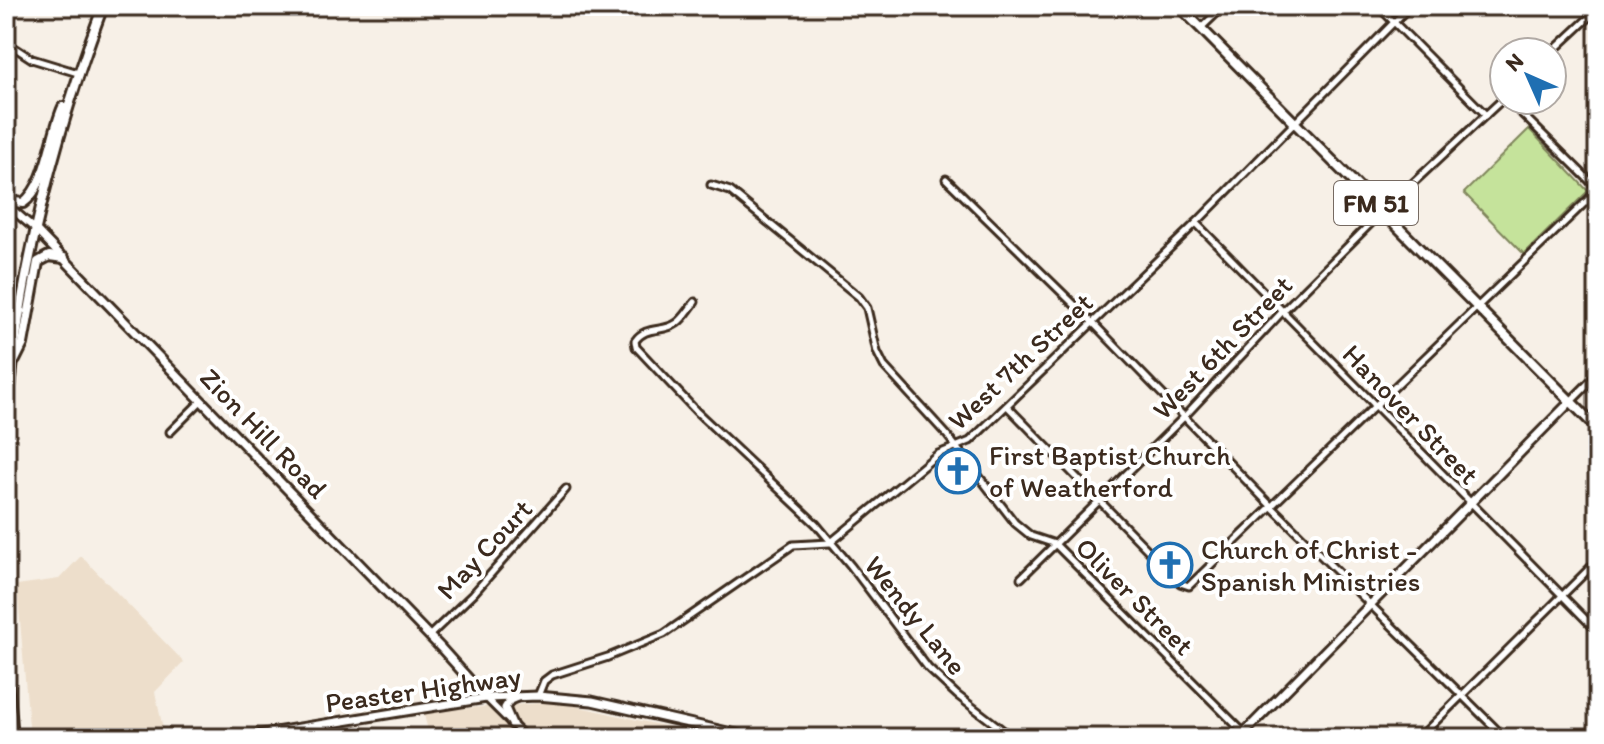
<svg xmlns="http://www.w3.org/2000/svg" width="1604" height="744" viewBox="0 0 1604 744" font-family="Itim,sans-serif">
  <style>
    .built { fill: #eddecb }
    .green { fill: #c5e39b; stroke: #80865c; stroke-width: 2 }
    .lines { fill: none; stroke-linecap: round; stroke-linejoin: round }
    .minor-casing { stroke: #3b2a1e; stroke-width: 11 }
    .tertiary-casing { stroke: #3b2a1e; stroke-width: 12 }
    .secondary-casing { stroke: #3b2a1e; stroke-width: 13 }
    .primary-casing { stroke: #3b2a1e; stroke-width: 14 }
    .minor { stroke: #fff; stroke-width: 5 }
    .tertiary { stroke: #fff; stroke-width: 6 }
    .secondary { stroke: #fff; stroke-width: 7 }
    .primary { stroke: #fff; stroke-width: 8 }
    .labels { text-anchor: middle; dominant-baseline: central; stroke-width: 8; stroke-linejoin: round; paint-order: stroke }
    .shield { fill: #fff; stroke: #766a62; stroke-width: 2 }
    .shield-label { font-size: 26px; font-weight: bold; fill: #3b2a1e }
    .street-label { font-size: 28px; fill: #3b2a1e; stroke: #fff }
    .poi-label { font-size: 28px; fill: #3b2a1e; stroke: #fff; text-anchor: start }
  </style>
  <rect width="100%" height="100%" fill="#f7f0e7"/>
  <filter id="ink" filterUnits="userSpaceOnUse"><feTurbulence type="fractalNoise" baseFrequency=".0125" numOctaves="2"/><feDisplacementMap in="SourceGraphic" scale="16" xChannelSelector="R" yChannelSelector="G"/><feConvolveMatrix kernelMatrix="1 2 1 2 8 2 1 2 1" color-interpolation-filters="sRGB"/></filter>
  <g filter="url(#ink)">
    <g class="built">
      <path d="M 81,556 L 184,662 L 155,692 L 164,733 L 131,738 L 30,738 L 17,585 L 59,579 Z"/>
      <path d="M 558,702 L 717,738 L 430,738 L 423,711 Z"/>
    </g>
    <path class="green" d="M 1529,129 L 1588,191 L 1524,254 L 1464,193 Z"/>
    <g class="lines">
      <g class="minor-casing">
        <g id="minor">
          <path d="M 1378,6 L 1486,115"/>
          <path d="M 1202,27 L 1224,6"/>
          <path d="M 6,42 L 32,59 L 78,73"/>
          <path d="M 1552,52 L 1598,9"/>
          <path d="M 1508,100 L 1598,189"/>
          <path d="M 946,179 L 1092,322 L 1272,507 L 1505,738"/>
          <path d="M 711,185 L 730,191 L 859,297 L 867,308 L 877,352 L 884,366 L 947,435 L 1015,523 L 1031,536 L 1055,544 L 1244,733"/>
          <path d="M 1196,223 L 1598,632"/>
          <path d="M 695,302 C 689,309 684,318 677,323 C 663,333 646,325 635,341 L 636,347 L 696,411 L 816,524 L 851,566 L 928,668 L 957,695 L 1013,738"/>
          <path d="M 1007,406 L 1180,583 L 1189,586 L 1598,190"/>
          <path d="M 170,432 L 201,401"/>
          <path d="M 1021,578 L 1184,417 L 1282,312 L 1383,211 L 1504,98"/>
          <path d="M 429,636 L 473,594 L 566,489"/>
          <path d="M 538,696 L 544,681 L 552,675 L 608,657 L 664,634 L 793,545 L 830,543 L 938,454 L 970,441 L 1196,223 L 1410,6"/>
          <path d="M 487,699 L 526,738"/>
          <path d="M 1419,738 L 1598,560"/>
        </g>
      </g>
      <g class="tertiary-casing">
        <g id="tertiary">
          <path d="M 6,204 L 35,229"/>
          <path d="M 1571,401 L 1598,374"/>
        </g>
      </g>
      <g class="secondary-casing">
        <g id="secondary">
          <path d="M 35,229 L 441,648 L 486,698"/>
          <path d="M 512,724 L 505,708 L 510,700 L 517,697"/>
          <path d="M 238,738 L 486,698 L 538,696 L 592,701 L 754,738"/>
          <path d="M 1239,738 L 1571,401"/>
        </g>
      </g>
      <g class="primary-casing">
        <g id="primary">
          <path d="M 1179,6 L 1598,429"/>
          <path d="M 6,201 L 23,203 C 47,186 51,133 63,107"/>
          <path d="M 15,360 L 23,344 L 38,262 L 49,256 L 64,258"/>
          <path d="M 6,440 C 14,291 51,145 103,6"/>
          <path d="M 6,659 L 13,738"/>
        </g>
      </g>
      <use href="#minor" class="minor"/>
      <use href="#tertiary" class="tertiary"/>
      <use href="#secondary" class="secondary"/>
      <use href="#primary" class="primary"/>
    </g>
  </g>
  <defs>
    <g id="church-ring" transform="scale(2.3)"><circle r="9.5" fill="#fff" stroke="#1f6fb2" stroke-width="1.5"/><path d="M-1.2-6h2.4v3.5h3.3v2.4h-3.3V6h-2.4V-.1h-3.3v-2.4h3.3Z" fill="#1f6fb2"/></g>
  </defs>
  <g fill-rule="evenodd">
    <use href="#church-ring" x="958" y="471"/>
    <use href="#church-ring" x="1170" y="565"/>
  </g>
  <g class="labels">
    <rect class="shield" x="1334" y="181" width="84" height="44" rx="6"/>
    <g class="shield-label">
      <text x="1376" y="203">FM 51</text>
    </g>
    <g class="street-label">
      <text transform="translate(1222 347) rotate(-46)">West 6th Street</text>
      <text transform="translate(1020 361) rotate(-43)">West 7th Street</text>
      <text transform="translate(1411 414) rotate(46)">Hanover Street</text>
      <text transform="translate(264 433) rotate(46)">Zion Hill Road</text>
      <text transform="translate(484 549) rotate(-47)">May Court</text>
      <text transform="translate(1135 596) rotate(45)">Oliver Street</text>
      <text transform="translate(916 615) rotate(51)">Wendy Lane</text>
      <text transform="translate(423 689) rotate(-8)">Peaster Highway</text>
    </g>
    <g class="poi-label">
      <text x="989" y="455">First Baptist Church<tspan x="989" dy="32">of Weatherford</tspan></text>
      <text x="1201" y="549">Church of Christ -<tspan x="1201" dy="32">Spanish Ministries</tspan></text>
    </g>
  </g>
  <rect width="1604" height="744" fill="none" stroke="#fff" stroke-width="32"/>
  <rect x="16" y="16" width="1572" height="712" fill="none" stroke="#3b2a1e" stroke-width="3" filter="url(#ink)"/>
  <g transform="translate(1528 76) rotate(315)"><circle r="38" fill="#ffffff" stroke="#b1aaa5" stroke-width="2"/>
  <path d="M0-6L14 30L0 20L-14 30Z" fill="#1f6fb2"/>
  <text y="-12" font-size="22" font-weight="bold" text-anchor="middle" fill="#3b2a1e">N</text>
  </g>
</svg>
